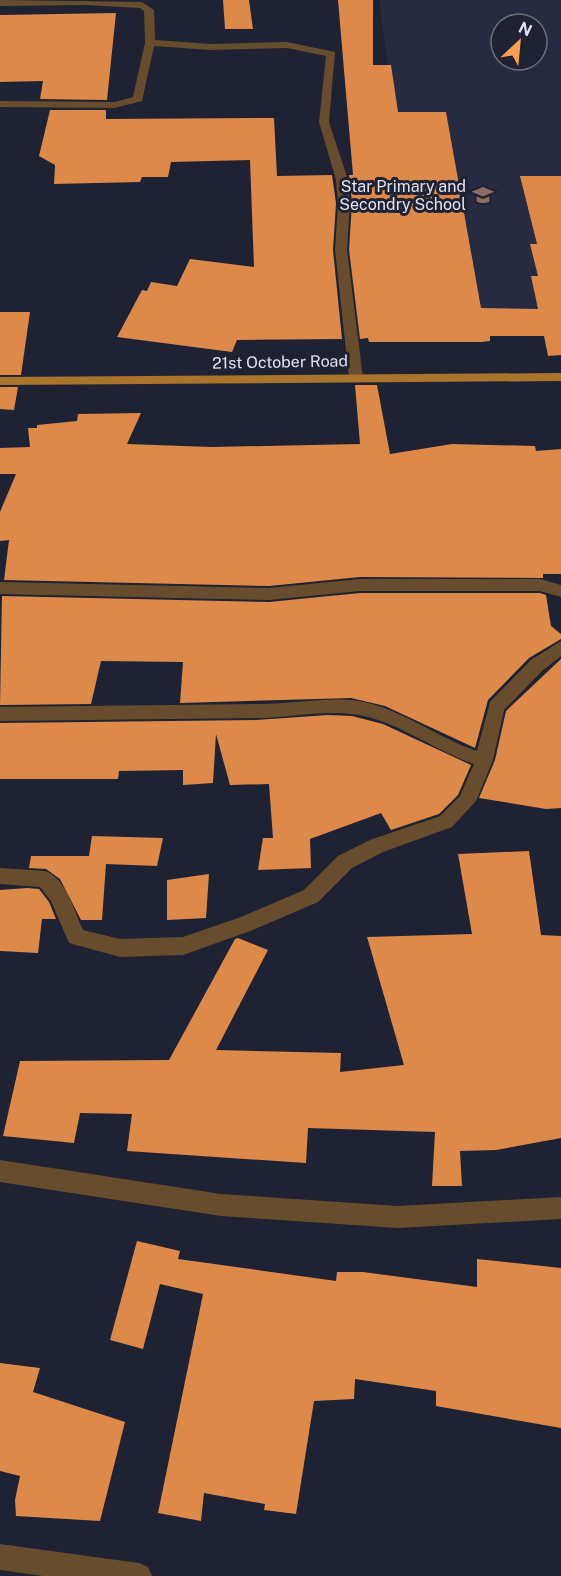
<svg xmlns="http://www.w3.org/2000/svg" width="561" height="1576" viewBox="0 0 561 1576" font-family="'Public Sans',sans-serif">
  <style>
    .built { fill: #272b42; fill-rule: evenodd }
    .building { fill: #dd894a }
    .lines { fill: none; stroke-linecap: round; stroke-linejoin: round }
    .minor { fill: #674d2d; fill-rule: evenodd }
    .major { fill: #a9742b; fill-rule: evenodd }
    .labels { text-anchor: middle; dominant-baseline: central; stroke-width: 6; stroke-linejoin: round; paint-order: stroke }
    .far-poi-label { font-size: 16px; fill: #e1e3ee; stroke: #1f2233; text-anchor: end }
    .far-street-label { font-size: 16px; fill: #e1e3ee; stroke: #1f2233 }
  </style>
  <rect width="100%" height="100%" fill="#1f2233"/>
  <path class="built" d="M 379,0 L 561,0 L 561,331 L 424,332 ZM 501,24 L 537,24 L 537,60 L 501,60 Z"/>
  <g class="building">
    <path d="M 223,0 L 249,0 L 253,29 L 225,29 Z"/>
    <path d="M 338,0 L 373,0 L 373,65 L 391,65 L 398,112 L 446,112 L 481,308 L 538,309 L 531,276 L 538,276 L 530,244 L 537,244 L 520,176 L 561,176 L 561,355 L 548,356 L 544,336 L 490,336 L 490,341 L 481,342 L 369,342 L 368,338 L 360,339 L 349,250 L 352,203 L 349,175 L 353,175 Z"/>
    <path d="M 116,13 L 107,100 L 40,99 L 43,81 L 0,82 L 0,15 Z"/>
    <path d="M 50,110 L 106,110 L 106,119 L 274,118 L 277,176 L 332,175 L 336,203 L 333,250 L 342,339 L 237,340 L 232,352 L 117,337 L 142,290 L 147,291 L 151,282 L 177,286 L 190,259 L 254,267 L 250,160 L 171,162 L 168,177 L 142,177 L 140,182 L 54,184 L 55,165 L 39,156 Z"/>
    <path d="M 0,312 L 30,312 L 21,375 L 0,375 Z"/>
    <path d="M 355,385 L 377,385 L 390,454 L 452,444 L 535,446 L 536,451 L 561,449 L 561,574 L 543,574 L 543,578 L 360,577 L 269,586 L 4,580 L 9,540 L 0,541 L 0,512 L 16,474 L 0,474 L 0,448 L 30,447 L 28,428 L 37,428 L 37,425 L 77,421 L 78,414 L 141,413 L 127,444 L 211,447 L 360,444 Z"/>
    <path d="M 0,387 L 18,387 L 14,410 L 0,409 Z"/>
    <path d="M 360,593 L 540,593 L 546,595 L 551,626 L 561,634 L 561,639 L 529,658 L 488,700 L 475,748 L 385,706 L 351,698 L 180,703 L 183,662 L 101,661 L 91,704 L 0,705 L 2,596 L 269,602 Z"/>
    <path d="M 561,659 L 561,808 L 546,809 L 479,798 L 495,760 L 506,711 Z"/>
    <path d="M 328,715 L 352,716 L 383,724 L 471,765 L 458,795 L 439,814 L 391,830 L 381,813 L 310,839 L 311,868 L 258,870 L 263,838 L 273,838 L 269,784 L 230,785 L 216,734 L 213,783 L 183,785 L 183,770 L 119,771 L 118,779 L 0,779 L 0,723 L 256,720 Z"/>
    <path d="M 92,836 L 163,838 L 157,866 L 106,864 L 102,920 L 81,920 L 60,879 L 46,869 L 29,868 L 31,856 L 89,856 Z"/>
    <path d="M 529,851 L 541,935 L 561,936 L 561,1138 L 496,1150 L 460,1151 L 462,1186 L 432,1186 L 435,1132 L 308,1128 L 306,1163 L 127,1151 L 132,1114 L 80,1113 L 74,1143 L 3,1136 L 20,1061 L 169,1060 L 235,939 L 238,938 L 268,950 L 216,1050 L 341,1053 L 340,1072 L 404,1065 L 367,937 L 472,934 L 458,854 Z"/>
    <path d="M 209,874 L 206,918 L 167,920 L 167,880 Z"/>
    <path d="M 27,888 L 39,889 L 49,902 L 56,919 L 42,919 L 38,953 L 0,951 L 0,890 Z"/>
    <path d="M 137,1241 L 180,1251 L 178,1259 L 336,1281 L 337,1272 L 363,1272 L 477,1287 L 477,1259 L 561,1268 L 561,1428 L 436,1406 L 436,1391 L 355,1379 L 354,1399 L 314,1401 L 296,1514 L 264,1510 L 265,1504 L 204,1493 L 201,1521 L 158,1513 L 203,1294 L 160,1284 L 143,1349 L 110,1340 Z"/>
    <path d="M 0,1363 L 40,1368 L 33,1392 L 125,1422 L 100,1521 L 16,1516 L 15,1500 L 20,1476 L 0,1471 Z"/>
  </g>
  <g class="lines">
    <g class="minor">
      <path d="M 0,0 L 142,2 L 154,10 L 155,40 L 211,44 L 287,42 L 335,52 L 329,122 L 348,180 L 350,203 L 347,250 L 363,378 L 361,381 L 351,381 L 349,378 L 335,250 L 338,203 L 336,180 L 319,122 L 326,56 L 287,48 L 211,50 L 154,46 L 142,101 L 115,108 L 0,107 L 0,101 L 115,102 L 133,97 L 145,43 L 144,11 L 140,8 L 85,5 L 0,6 Z"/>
      <path d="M 360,579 L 540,579 L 561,585 L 561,597 L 540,591 L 360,591 L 269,600 L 0,594 L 0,582 L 269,588 Z"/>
      <path d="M 561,641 L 561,656 L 543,670 L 504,710 L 493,760 L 476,801 L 452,827 L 383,852 L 352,868 L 318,902 L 253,930 L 183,955 L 120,957 L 69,943 L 51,901 L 40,887 L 0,884 L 0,868 L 45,871 C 66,878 74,911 83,930 L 120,939 L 183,937 L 241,917 L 304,890 L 338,856 L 370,840 L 440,816 L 460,796 L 474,764 C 432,750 396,719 352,714 C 321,710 287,718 256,718 C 171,719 85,720 0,721 L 0,707 C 87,706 173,705 260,704 C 290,704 322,698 351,700 C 398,705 434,737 477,751 L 490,702 L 531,660 Z"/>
      <path d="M 0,1160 L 221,1194 L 398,1206 L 561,1197 L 561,1219 L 398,1228 L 221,1216 L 0,1182 Z"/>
      <path d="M 0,1544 L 139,1563 L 148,1567 L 152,1576 L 43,1576 L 0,1570 Z"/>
    </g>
    <path class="major" d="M 561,373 L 561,381 L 0,385 L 0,377 Z"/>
  </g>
  <defs>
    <g id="school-bare" transform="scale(1.62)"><path d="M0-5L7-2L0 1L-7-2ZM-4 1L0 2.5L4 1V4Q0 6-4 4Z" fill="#8d6e63" stroke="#1f2233" stroke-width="2.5" paint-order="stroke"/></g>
  </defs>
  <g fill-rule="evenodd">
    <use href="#school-bare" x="483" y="195"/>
  </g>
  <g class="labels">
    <g class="far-poi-label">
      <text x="466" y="186">Star Primary and<tspan x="466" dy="18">Secondry School</tspan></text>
    </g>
    <g class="far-street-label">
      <text transform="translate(280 362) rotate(-1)">21st October Road</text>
    </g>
  </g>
  <g transform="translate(519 42) rotate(26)"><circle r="28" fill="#1f2233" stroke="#6d6f7e" stroke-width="1.5"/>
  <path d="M0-4.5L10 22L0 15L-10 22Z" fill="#fb9e50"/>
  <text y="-9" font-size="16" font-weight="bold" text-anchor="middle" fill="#e1e3ee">N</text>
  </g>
</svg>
